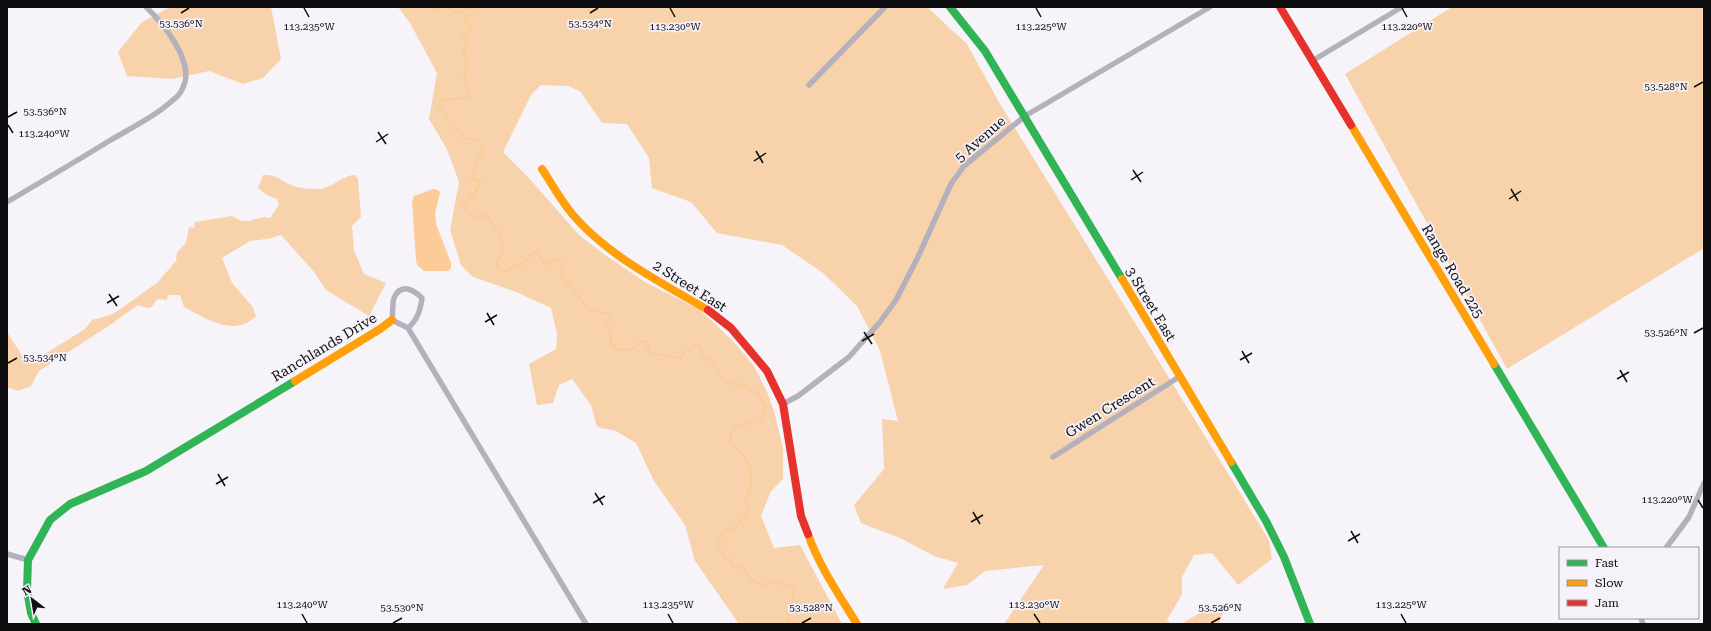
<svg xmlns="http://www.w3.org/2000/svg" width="1711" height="631" viewBox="0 0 1711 631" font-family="'Roboto Serif',serif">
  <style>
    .forest { fill: #f8d2aa }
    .water { fill: #fccb97 }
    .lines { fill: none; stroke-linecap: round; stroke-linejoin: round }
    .stream { stroke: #fccb97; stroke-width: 2 }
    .street { stroke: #b5b1bc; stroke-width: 5.5 }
    .fast { stroke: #30b455; stroke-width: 8 }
    .slow { stroke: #ff9f0a; stroke-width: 8 }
    .jam { stroke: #e5322d; stroke-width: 8 }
    .ticks { fill: none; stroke: #0e0d10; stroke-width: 1.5 }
    .labels { text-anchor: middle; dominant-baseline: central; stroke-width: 3.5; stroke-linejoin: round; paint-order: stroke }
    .street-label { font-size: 14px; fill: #0e0d10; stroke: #f5f2fa }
    .ticks-label { font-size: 10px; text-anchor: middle; fill: #0e0d10; stroke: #f5f2fa; stroke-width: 3.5; stroke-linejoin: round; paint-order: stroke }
  </style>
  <rect width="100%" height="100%" fill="#f6f4f8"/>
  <g class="forest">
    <path d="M 170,7 L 271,7 L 281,59 L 263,78 L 243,84 L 209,71 L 172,79 L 127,76 L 118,52 L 141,23 Z"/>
    <path d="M 398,7 L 927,7 L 967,44 L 1000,104 L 1269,540 L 1272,559 L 1238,585 L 1212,553 L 1194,555 L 1182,577 L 1182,594 L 1167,620 L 1171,624 L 1004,624 L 1044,565 L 985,571 L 967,585 L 943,589 L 958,563 L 934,556 L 902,539 L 861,523 L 854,505 L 884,469 L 882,419 L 898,421 L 880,351 L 857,306 L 823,273 L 782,245 L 717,233 L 691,202 L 652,188 L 649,158 L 627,124 L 602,123 L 580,91 L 568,86 L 541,85 L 531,95 L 503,152 L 529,178 L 579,235 L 605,255 L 645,282 L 700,310 L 733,341 L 754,366 L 767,392 L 774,411 L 783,448 L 783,479 L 771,491 L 761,516 L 774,548 L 800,545 L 842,624 L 739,624 L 695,561 L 685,525 L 654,481 L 636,443 L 616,431 L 597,427 L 591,405 L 572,379 L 559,385 L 553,403 L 537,405 L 529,364 L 556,349 L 557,334 L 551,308 L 514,291 L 473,277 L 461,265 L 450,230 L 459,182 L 447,149 L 429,119 L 437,73 L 410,23 Z"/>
    <path d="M 1452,7 L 1704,7 L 1704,248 L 1507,369 L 1345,74 Z"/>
    <path d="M 263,175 C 277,174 279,180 291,185 C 298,188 308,189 315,189 C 332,190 342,175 355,175 L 358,179 L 361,217 L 352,226 L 354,250 L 364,274 L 386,283 L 369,316 L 326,290 L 314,272 L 281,235 L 267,239 L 250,241 L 222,258 L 232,283 L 252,306 L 256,316 C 235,338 205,318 184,307 L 180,295 L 168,295 L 167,300 L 157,299 L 152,307 L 147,308 L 138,305 L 107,327 L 39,371 L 31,386 L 18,391 L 7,387 L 7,332 L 25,360 L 34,361 L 85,329 L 92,320 L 113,314 L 157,283 L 176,261 L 177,252 L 186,243 L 189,227 L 194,228 L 195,222 L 232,216 L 241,221 L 249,221 L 263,217 L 270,218 L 279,205 L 277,199 L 267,195 L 258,188 Z"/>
    <path d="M 1224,610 L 1219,624 L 1181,624 L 1201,612 Z"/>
  </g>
  <path class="water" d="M 433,189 L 438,190 L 440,193 L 435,213 L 436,224 L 451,263 L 451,268 L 450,270 L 446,271 L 424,271 L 417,265 L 416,260 L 412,202 L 414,196 Z"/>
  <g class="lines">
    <g class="stream">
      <path d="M 431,7 L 436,11 L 443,7"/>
      <path d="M 448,7 L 455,13 L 461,12 L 468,8 L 473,11 L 471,15 L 464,17 L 471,28 L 462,38 L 464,41 L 468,42 L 463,53 L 467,62 L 464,78 L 469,95 L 467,97 C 458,101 448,96 440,102 L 439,107 L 446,114 L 449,124 L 460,132 L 464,138 L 478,141 L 481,145 L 482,151 L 471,177 L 475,180 L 481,180 L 474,195 L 463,205 C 467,214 474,219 484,215 C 493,219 505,244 502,254 C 500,262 493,260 499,271 L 506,272 C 512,269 513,264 521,265 L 533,253 L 536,252 L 542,260 L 544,265 L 555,259 L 563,265 L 560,273 L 561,277 L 570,285 L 588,309 L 609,314 L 610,317 L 609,320 L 604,322 C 606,327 608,326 610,330 C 612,333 610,338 610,342 L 618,350 L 632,349 L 641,341 L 646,341 L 650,354 C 660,354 669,356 680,358 L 687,350 L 696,345 L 698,345 L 703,357 L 713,361 L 718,374 L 723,381 L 730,384 L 744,384 L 759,395 L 766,407 L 761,419 C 754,424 738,424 736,427 C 720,442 741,449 747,460 C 754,471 752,491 745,501 L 748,510 L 747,514 L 734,529 L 725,530 L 717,544 L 726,559 L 731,560 L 733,565 C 743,570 747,567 749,579 L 762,585 L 772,582 L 791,586 C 798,598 786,611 788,624"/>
    </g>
    <g class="street">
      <path d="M 1312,61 L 1402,7"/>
      <path d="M 809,85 L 885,7"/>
      <path d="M 7,202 C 41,182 75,162 109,141 C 131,128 154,117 173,100 C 179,96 183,89 185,82 C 191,58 163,23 146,7"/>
      <path d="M 408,328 C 418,319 420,311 422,298 C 414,290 401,282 394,298 C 392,304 393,314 392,320 L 408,328 L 586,624"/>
      <path d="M 783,404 L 798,396 L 849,357 L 880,322 L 896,300 L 918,257 L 951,184 L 964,166 L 1025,116 L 1210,7"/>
      <path d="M 1053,457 L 1179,377"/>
      <path d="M 1666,548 L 1689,517 L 1704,483"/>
      <path d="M 7,554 L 28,560"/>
      <path d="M 1641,618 L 1643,624"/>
    </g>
    <g class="fast">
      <path d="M 950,7 L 985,51 L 1122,279"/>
      <path d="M 1494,364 L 1604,548"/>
      <path d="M 1231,462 L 1266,521 L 1284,557 L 1310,624"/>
      <path d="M 36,624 L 31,613 L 27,590 L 28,560 L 50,520 L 70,504 L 146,471 L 295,381"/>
    </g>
    <g class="slow">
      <path d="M 1351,125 L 1494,364"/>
      <path d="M 542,169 C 552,184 561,201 573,215 C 608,256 662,283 708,310"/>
      <path d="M 1122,279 L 1231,462"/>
      <path d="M 295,381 L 380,329 L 392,320"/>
      <path d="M 808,534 C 819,566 839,595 857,624"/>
    </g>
    <g class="jam">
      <path d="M 1280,7 L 1351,125"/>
      <path d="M 708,310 L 731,328 L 767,371 L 783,404 L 801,516 L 808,534"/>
    </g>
  </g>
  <path class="ticks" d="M 304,8 L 309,17M 670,8 L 675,17M 1036,8 L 1041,17M 1402,8 L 1407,17M 181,13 L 189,8M 590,13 L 598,8M 1694,87 L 1703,82M 8,117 L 17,112M 8,125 L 13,133M 378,132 L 386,144M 376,142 L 388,134M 756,151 L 763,163M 754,161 L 766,153M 1133,170 L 1141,182M 1131,180 L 1143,172M 1511,189 L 1518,201M 1509,199 L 1521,191M 109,294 L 117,306M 107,303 L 119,296M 487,313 L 494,325M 485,322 L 497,315M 864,332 L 872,344M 1694,333 L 1703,328M 862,341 L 874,334M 1242,351 L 1249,363M 1240,360 L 1252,353M 8,363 L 17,358M 1620,370 L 1627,382M 1617,379 L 1629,372M 218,474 L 225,486M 216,484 L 228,477M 595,493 L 603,505M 1698,500 L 1703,508M 593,503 L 605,496M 973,512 L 980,524M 971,522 L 983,515M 1351,531 L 1358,543M 1348,541 L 1360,534M 302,614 L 307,623M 668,614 L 673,623M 1034,614 L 1040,623M 1401,614 L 1406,623M 393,623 L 402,618M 802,623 L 811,618M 1211,623 L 1220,618"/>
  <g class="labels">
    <g class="street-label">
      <text transform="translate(980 139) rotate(-41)">5 Avenue</text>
      <text transform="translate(1453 271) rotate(59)">Range Road 225</text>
      <text transform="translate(690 286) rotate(32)">2 Street East</text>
      <text transform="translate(1151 304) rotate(59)">3 Street East</text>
      <text transform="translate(324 347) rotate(-31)">Ranchlands Drive</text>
      <text transform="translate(1110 407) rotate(-32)">Gwen Crescent</text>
    </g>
  </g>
  <g class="ticks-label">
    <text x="181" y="27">53.536°N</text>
    <text x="590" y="27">53.534°N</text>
    <text x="1041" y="30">113.225°W</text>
    <text x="309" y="30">113.235°W</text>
    <text x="675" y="30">113.230°W</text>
    <text x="1407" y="30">113.220°W</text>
    <text x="1666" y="90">53.528°N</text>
    <text x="45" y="115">53.536°N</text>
    <text x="44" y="137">113.240°W</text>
    <text x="1666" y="336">53.526°N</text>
    <text x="45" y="361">53.534°N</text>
    <text x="1667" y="503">113.220°W</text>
    <text x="302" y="608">113.240°W</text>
    <text x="668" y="608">113.235°W</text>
    <text x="1034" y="608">113.230°W</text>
    <text x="1401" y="608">113.225°W</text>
    <text x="402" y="611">53.530°N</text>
    <text x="811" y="611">53.528°N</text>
    <text x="1220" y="611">53.526°N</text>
  </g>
  <rect width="1711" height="631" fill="none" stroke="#0e0d10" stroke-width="16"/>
  <rect x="1559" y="547" width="140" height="72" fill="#f5f2fa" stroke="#99969c"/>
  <rect x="1567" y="560" width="20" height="6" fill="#30b455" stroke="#99969c"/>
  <text x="1595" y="567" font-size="12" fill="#0e0d10">Fast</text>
  <rect x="1567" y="580" width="20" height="6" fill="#ff9f0a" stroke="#99969c"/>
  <text x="1595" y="587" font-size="12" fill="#0e0d10">Slow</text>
  <rect x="1567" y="600" width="20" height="6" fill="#e5322d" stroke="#99969c"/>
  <text x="1595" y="607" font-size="12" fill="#0e0d10">Jam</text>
  <g transform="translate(32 599) rotate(329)" stroke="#f5f2fa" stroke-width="3" paint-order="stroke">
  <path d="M0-3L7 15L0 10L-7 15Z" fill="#0e0d10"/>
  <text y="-6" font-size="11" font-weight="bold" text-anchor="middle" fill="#0e0d10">N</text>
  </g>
</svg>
